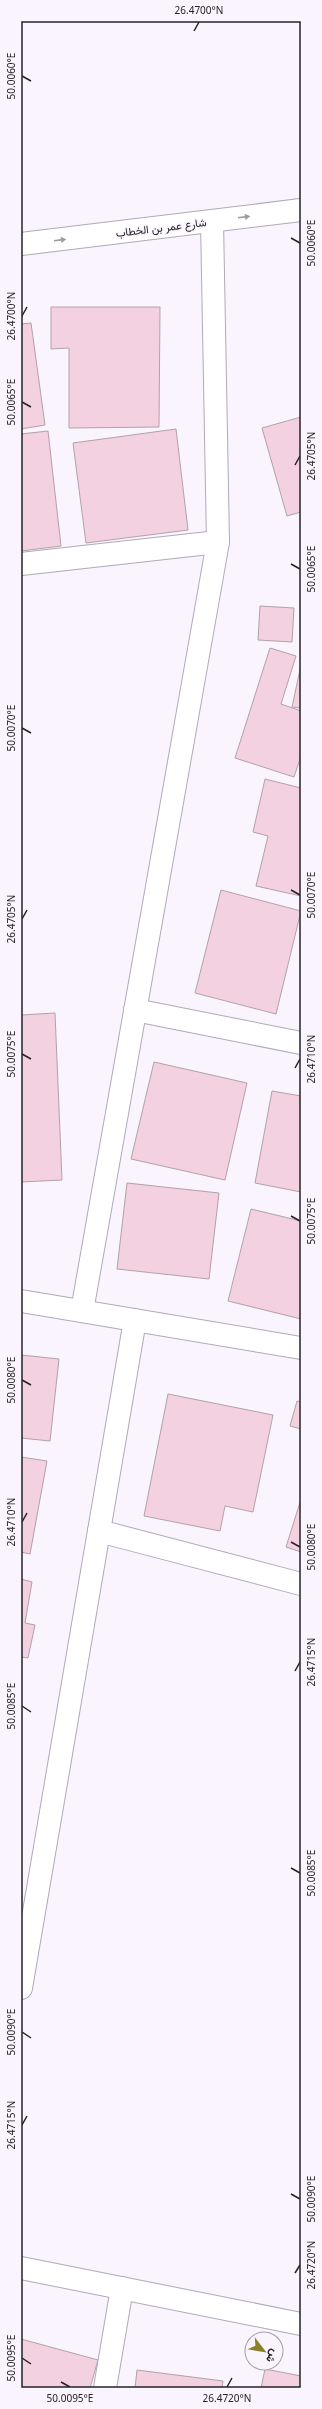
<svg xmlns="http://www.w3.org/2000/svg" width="322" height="2409" viewBox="0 0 322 2409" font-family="'Noto Sans',Vazirmatn,sans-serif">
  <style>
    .building { fill: #f4d1e0; stroke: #b3a1a9 }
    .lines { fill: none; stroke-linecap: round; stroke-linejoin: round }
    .street-casing { stroke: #b2a9b8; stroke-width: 24 }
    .primary-casing { stroke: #b2a9b8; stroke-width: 24 }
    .street { stroke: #fff; stroke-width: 22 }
    .primary { stroke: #fff; stroke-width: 22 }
    .oneway { fill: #9d9c9e }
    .ticks { fill: none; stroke: #252227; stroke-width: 1.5 }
    .labels { text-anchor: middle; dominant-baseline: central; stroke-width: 3; stroke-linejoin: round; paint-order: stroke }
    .street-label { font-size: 11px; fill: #252227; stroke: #f9f4fd }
    .neatline { fill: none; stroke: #252227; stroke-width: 1.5 }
    .ticks-label { font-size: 10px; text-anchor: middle; fill: #252227 }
  </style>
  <rect width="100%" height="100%" fill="#f9f4fd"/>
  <g class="building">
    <path d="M 51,307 L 160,307 L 159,427 L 69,428 L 69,348 L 51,349 Z"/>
    <path d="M 31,323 L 45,425 L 21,429 L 21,324 Z"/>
    <path d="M 301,417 L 301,512 L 287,516 L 262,428 Z"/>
    <path d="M 176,429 L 188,530 L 86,543 L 73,443 Z"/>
    <path d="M 48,431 L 61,546 L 21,551 L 21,434 Z"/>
    <path d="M 260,606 L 294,608 L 292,642 L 258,640 Z"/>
    <path d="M 270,648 L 296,656 L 281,704 L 301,711 L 301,756 L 294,777 L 235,758 Z"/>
    <path d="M 301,665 L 301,708 L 292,707 Z"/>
    <path d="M 265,779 L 301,788 L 301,896 L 256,886 L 268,836 L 253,832 Z"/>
    <path d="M 221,890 L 301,911 L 276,1014 L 195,993 Z"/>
    <path d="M 55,1013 L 62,1180 L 21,1182 L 21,1015 Z"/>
    <path d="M 154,1062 L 247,1083 L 225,1180 L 131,1159 Z"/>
    <path d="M 272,1091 L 301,1096 L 301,1192 L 255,1183 Z"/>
    <path d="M 127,1183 L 219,1193 L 209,1279 L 117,1269 Z"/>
    <path d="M 251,1209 L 301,1221 L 301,1319 L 228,1301 Z"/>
    <path d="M 21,1355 L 59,1359 L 50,1441 L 21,1438 Z"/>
    <path d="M 168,1394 L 273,1415 L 253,1512 L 225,1506 L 220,1531 L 144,1516 Z"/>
    <path d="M 297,1401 L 301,1402 L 301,1429 L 290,1426 Z"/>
    <path d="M 21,1457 L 47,1461 L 30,1554 L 21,1552 Z"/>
    <path d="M 301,1499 L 301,1552 L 286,1547 Z"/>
    <path d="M 21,1579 L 32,1582 L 25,1623 L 35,1625 L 28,1658 L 21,1657 Z"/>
    <path d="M 21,2339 L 98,2360 L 90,2388 L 21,2388 Z"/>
    <path d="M 265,2369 L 301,2376 L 301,2388 L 261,2388 Z"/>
    <path d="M 137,2370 L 223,2381 L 222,2388 L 135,2388 Z"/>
  </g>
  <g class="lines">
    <g class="street-casing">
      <g id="street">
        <path d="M 21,564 L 218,542"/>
        <path d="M 135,1010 L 301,1043"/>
        <path d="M 21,1301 L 301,1348"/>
        <path d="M 82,1311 L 218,542 L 212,221"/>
        <path d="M 99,1531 L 301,1584"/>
        <path d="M 21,1988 L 135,1320"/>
        <path d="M 21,2268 L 301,2324"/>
        <path d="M 105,2388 L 122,2288"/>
      </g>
    </g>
    <g class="primary-casing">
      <path id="primary" d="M 21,244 L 301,210"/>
    </g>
    <use href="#street" class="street"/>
    <use href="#primary" class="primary"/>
  </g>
  <defs><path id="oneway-solid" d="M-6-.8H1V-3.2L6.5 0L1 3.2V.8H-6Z"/></defs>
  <g class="oneway">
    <use href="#oneway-solid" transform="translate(244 217) rotate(-7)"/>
    <use href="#oneway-solid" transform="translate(60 240) rotate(-7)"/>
  </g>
  <path class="ticks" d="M 194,31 L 199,22M 22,76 L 31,81M 291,238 L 300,243M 22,316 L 27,307M 22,402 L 31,407M 295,465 L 300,456M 291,564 L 300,569M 22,728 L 31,733M 291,890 L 300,895M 22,919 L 27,910M 22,1054 L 31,1059M 295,1068 L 300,1059M 291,1216 L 300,1221M 22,1380 L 31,1385M 22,1522 L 27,1513M 291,1542 L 300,1547M 295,1671 L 300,1662M 22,1706 L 31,1712M 291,1868 L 300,1873M 22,2032 L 31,2038M 22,2125 L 27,2116M 291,2194 L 300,2199M 295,2273 L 300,2265M 22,2358 L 31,2364M 61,2382 L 70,2387M 227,2387 L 232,2378"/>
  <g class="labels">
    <g class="street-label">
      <text transform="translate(161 227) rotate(-7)">شارع عمر بن الخطاب</text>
    </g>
  </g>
  <rect width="322" height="2409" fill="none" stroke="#f9f4fd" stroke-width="44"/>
  <g transform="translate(264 2351) rotate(121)"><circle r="19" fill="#f9f4fd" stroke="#a4a0a7"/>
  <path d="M0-3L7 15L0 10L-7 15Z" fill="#898129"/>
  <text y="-6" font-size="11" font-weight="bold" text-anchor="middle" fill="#252227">ش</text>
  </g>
  <rect x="22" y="22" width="278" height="2365" class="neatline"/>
  <g class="ticks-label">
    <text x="199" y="14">26.4700°N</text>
    <text transform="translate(11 76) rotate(-90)" y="4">50.0060°E</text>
    <text transform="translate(311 243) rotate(-90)" y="4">50.0060°E</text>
    <text transform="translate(11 316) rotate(-90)" y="4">26.4700°N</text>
    <text transform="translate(11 402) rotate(-90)" y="4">50.0065°E</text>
    <text transform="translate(311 456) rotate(-90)" y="4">26.4705°N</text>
    <text transform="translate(311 569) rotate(-90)" y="4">50.0065°E</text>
    <text transform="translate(11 728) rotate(-90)" y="4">50.0070°E</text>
    <text transform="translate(311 895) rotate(-90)" y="4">50.0070°E</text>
    <text transform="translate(11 919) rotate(-90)" y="4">26.4705°N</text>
    <text transform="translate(11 1054) rotate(-90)" y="4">50.0075°E</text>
    <text transform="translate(311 1059) rotate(-90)" y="4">26.4710°N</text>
    <text transform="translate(311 1221) rotate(-90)" y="4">50.0075°E</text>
    <text transform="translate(11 1380) rotate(-90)" y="4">50.0080°E</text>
    <text transform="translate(11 1522) rotate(-90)" y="4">26.4710°N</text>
    <text transform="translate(311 1547) rotate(-90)" y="4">50.0080°E</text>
    <text transform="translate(311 1662) rotate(-90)" y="4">26.4715°N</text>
    <text transform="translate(11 1706) rotate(-90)" y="4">50.0085°E</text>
    <text transform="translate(311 1873) rotate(-90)" y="4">50.0085°E</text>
    <text transform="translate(11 2032) rotate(-90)" y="4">50.0090°E</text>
    <text transform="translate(11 2125) rotate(-90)" y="4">26.4715°N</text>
    <text transform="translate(311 2199) rotate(-90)" y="4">50.0090°E</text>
    <text transform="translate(311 2265) rotate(-90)" y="4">26.4720°N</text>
    <text transform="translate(11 2358) rotate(-90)" y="4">50.0095°E</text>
    <text x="70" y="2402">50.0095°E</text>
    <text x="227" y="2402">26.4720°N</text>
  </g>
</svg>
